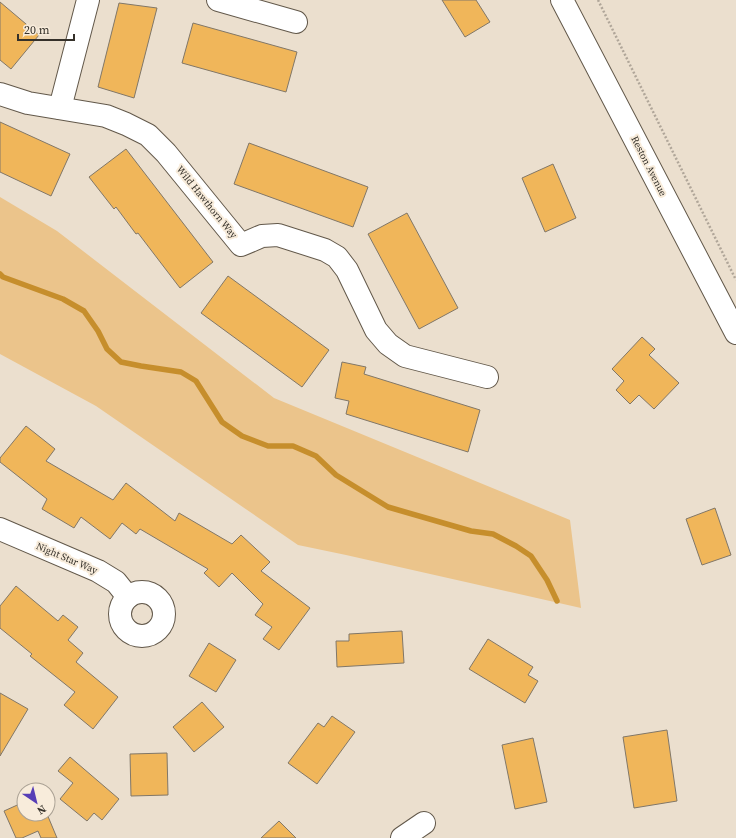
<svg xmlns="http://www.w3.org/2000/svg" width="736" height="838" viewBox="0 0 736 838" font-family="'Source Serif 4',serif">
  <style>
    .green { fill: #ebc48b }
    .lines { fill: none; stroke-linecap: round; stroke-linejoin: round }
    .stream { stroke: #c68e2c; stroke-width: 5.5 }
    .building { fill: #f0b65a; stroke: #817768 }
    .minor-casing { stroke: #62584a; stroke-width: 24 }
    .path { stroke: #b0a699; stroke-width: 2.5; stroke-dasharray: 2 2; stroke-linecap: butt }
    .minor { stroke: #fff; stroke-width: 22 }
    .labels { text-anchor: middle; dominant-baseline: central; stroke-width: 4; stroke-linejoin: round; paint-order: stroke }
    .street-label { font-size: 10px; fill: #35312a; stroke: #f8ecdb }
  </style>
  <rect width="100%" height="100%" fill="#ebdfce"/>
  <path class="green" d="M 0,197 L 57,231 L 274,398 L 570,520 L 581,608 L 346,555 L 298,545 L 96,406 L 0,354 Z"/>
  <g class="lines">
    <path class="stream" d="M 0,274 L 3,277 L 63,299 L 84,311 L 98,331 L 107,349 L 121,362 L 141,366 L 181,372 L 196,381 L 222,422 L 242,436 L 268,446 L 293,446 L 316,456 L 336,475 L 388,507 L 471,531 L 493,534 L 516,546 L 531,556 L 547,580 L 557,601"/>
  </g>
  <g class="building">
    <path d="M 442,0 L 476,0 L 490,22 L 465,37 Z"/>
    <path d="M 0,2 L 39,35 L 11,69 L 0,60 Z"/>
    <path d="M 119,3 L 157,8 L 134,98 L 98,87 Z"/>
    <path d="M 193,23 L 297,52 L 286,92 L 182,63 Z"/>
    <path d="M 0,122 L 70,154 L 51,196 L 0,172 Z"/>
    <path d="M 249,143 L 368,187 L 353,227 L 234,184 Z"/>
    <path d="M 126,149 L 213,262 L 180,288 L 138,233 L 136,234 L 116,207 L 114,209 L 89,177 Z"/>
    <path d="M 553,164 L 576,218 L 545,232 L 522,178 Z"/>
    <path d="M 407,213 L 458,308 L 419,329 L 368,234 Z"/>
    <path d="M 228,276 L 329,350 L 302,387 L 201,313 Z"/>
    <path d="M 642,337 L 655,349 L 649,355 L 679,383 L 654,409 L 639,395 L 630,404 L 616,390 L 624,381 L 612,369 Z"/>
    <path d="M 342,362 L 366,367 L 364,374 L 480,410 L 468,452 L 346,414 L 349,401 L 335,398 Z"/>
    <path d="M 26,426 L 55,449 L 46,461 L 113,500 L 126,483 L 175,521 L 179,513 L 232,544 L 241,535 L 270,562 L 261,571 L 310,608 L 279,650 L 263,639 L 272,627 L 255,615 L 263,604 L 232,573 L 219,587 L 204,573 L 208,569 L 140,529 L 136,534 L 122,523 L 110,539 L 81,517 L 74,528 L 42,509 L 47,499 L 0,462 L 0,458 Z"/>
    <path d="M 715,508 L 731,555 L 702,565 L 686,519 Z"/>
    <path d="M 16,586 L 58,621 L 63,615 L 78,627 L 68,640 L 83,653 L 76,662 L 118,697 L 93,729 L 64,705 L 75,692 L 30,656 L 32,654 L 0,628 L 0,606 Z"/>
    <path d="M 402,631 L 404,663 L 337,667 L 336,641 L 349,641 L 349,634 Z"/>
    <path d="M 488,639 L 533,667 L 528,675 L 538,681 L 525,703 L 469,669 Z"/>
    <path d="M 209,643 L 236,660 L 216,692 L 189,676 Z"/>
    <path d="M 0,693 L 28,709 L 0,756 Z"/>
    <path d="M 202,702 L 224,727 L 194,752 L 173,727 Z"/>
    <path d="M 332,716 L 355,732 L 317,784 L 288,763 L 318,723 L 324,727 Z"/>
    <path d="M 667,730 L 677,801 L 634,808 L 623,737 Z"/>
    <path d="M 533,738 L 547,802 L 515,809 L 502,745 Z"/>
    <path d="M 167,753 L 168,795 L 131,796 L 130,754 Z"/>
    <path d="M 70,757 L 119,799 L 102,820 L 94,813 L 87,821 L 60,799 L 73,783 L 58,771 Z"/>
    <path d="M 24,802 L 24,814 L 47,814 L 57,838 L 41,838 L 38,831 L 22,838 L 16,838 L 4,811 Z"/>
    <path d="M 279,821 L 296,838 L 261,838 Z"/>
  </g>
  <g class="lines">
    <g class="minor-casing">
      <g id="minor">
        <path d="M 218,0 L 296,22"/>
        <path d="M 562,0 L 736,333"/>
        <path d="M 0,94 L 28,103 L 106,116 L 126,124 L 148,135 L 166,153 L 241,245 L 262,236 L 278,235 L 325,250 L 337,257 L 347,270 L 376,330 L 388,344 L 405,356 L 487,377"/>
        <path d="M 60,108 L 88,0"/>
        <path d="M 0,529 L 98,571 L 116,582 L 128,597"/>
        <circle cx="142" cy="614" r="22"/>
        <path d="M 402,838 L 424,823"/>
      </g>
    </g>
    <path class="path" d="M 598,0 L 736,280"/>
    <use href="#minor" class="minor"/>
  </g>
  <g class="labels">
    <g class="street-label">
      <text transform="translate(649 166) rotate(63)">Reston Avenue</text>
      <text transform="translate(207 202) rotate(51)">Wild Hawthorn Way</text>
      <text transform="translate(67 558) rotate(23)">Night Star Way</text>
    </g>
  </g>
  <g transform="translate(36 802) rotate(145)"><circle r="19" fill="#f8ecdb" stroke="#aaa194"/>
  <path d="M0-3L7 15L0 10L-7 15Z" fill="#573eb6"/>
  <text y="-6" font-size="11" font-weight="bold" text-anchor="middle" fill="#35312a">N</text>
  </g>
  <path d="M18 34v6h56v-6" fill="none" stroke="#35312a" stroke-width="2"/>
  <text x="24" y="34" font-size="12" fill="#35312a" stroke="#f8ecdb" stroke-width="3" paint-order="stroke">20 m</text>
</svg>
